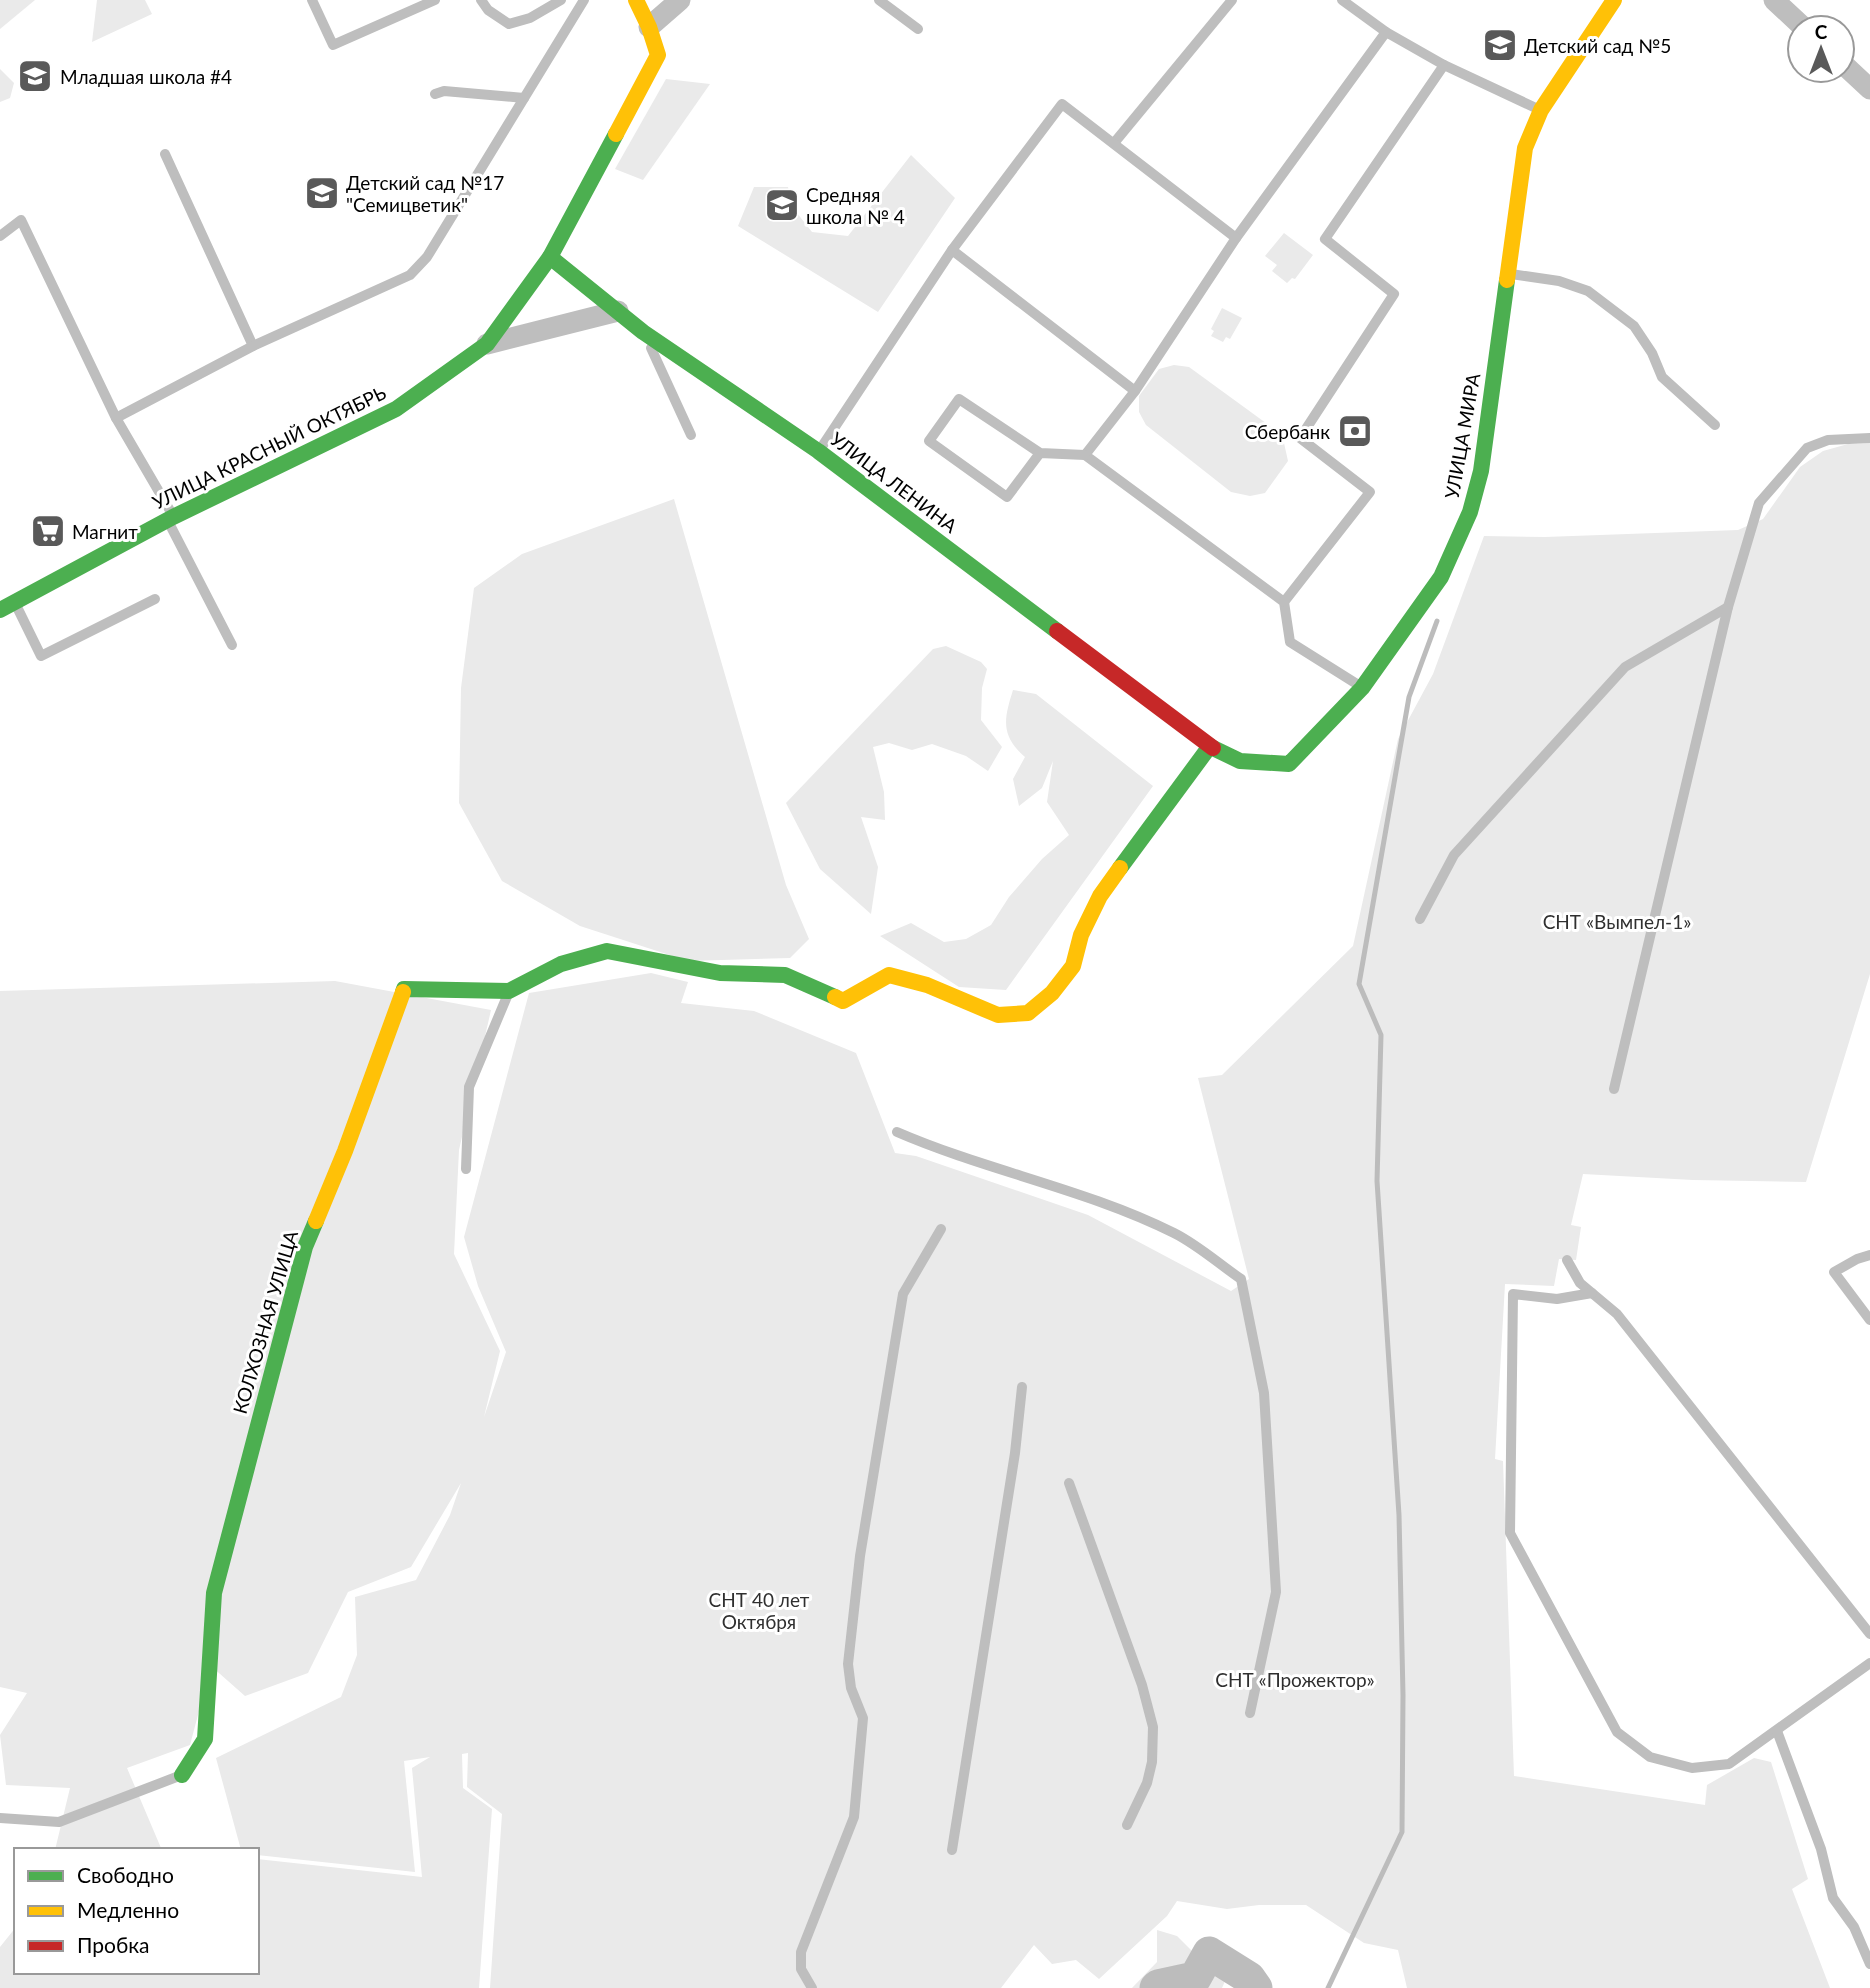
<svg xmlns="http://www.w3.org/2000/svg" width="1870" height="1988" viewBox="0 0 1870 1988" font-family="Lato,sans-serif">
  <style>
    .green { fill: #eaeaea }
    .lines { fill: none; stroke-linecap: round; stroke-linejoin: round }
    .stream { stroke: #bcbcbc; stroke-width: 5 }
    .river { stroke: #bcbcbc; stroke-width: 33 }
    .lane { stroke: #bebebe; stroke-width: 10 }
    .street { stroke: #bebebe; stroke-width: 21 }
    .fast { stroke: #4caf50; stroke-width: 16 }
    .slow { stroke: #ffc107; stroke-width: 16 }
    .jam { stroke: #c62828; stroke-width: 16 }
    .labels { text-anchor: middle; dominant-baseline: central; stroke-width: 6; stroke-linejoin: round; paint-order: stroke }
    .poi-label { font-size: 19px; fill: #000; stroke: #fff; text-anchor: start }
    .street-label { font-size: 19px; fill: #000; stroke: #fff }
    .park-label { font-size: 19px; fill: #2f2f2f; stroke: #fff }
  </style>
  <rect width="100%" height="100%" fill="#fff"/>
  <g class="green">
    <path d="M 0,0 L 35,0 L 0,29 Z"/>
    <path d="M 97,0 L 145,0 L 152,14 L 92,42 Z"/>
    <path d="M 0,69 L 14,83 L 10,98 L 0,102 Z"/>
    <path d="M 666,79 L 710,84 L 643,180 L 615,169 Z"/>
    <path d="M 911,155 L 955,198 L 878,312 L 738,226 L 754,187 L 788,187 L 793,208 L 812,232 L 848,236 Z"/>
    <path d="M 1284,233 L 1313,255 L 1295,279 L 1292,278 L 1287,283 L 1272,271 L 1277,265 L 1265,256 Z"/>
    <path d="M 1222,308 L 1242,318 L 1230,339 L 1226,337 L 1223,342 L 1211,336 L 1214,331 L 1211,329 Z"/>
    <path d="M 1174,365 L 1189,367 L 1270,426 L 1284,443 L 1288,461 L 1265,493 L 1250,496 L 1231,492 L 1146,425 L 1139,412 L 1139,396 L 1159,369 Z"/>
    <path d="M 1870,443 L 1870,974 L 1806,1182 L 1693,1180 L 1583,1174 L 1571,1225 L 1581,1227 L 1576,1260 L 1559,1259 L 1554,1286 L 1505,1284 L 1495,1459 L 1503,1461 L 1514,1776 L 1705,1805 L 1707,1785 L 1754,1758 L 1771,1762 L 1808,1879 L 1792,1889 L 1830,1988 L 1407,1988 L 1398,1950 L 1364,1943 L 1306,1905 L 1259,1905 L 1227,1909 L 1177,1901 L 1167,1916 L 1099,1979 L 1076,1960 L 1052,1964 L 1034,1945 L 1001,1988 L 490,1988 L 502,1814 L 467,1787 L 468,1753 L 462,1754 L 463,1788 L 492,1809 L 479,1988 L 0,1988 L 0,1947 L 16,1927 L 16,1972 L 257,1972 L 257,1859 L 422,1877 L 412,1768 L 430,1757 L 404,1761 L 415,1872 L 257,1855 L 257,1850 L 241,1850 L 216,1758 L 341,1697 L 357,1655 L 355,1597 L 416,1580 L 450,1515 L 461,1483 L 411,1567 L 348,1592 L 308,1673 L 245,1696 L 211,1666 L 190,1745 L 127,1768 L 161,1848 L 177,1850 L 55,1850 L 70,1788 L 6,1785 L 0,1735 L 27,1693 L 0,1687 L 0,991 L 335,981 L 491,1010 L 459,1150 L 454,1254 L 500,1351 L 484,1417 L 506,1352 L 478,1286 L 464,1237 L 529,993 L 651,973 L 688,982 L 681,1003 L 754,1011 L 856,1053 L 895,1153 L 916,1156 L 1088,1215 L 1231,1291 L 1249,1279 L 1198,1078 L 1222,1075 L 1353,946 L 1398,739 L 1433,674 L 1484,536 L 1545,537 L 1738,530 L 1763,519 L 1800,467 L 1823,451 L 1848,444 Z"/>
    <path d="M 674,499 L 786,885 L 809,939 L 790,958 L 688,961 L 580,926 L 502,881 L 459,803 L 461,688 L 474,588 L 522,554 Z"/>
    <path d="M 946,646 L 981,662 L 987,669 L 982,688 L 981,720 L 1002,747 L 988,771 L 966,756 L 932,744 L 912,750 L 889,743 L 873,747 L 884,792 L 885,820 L 861,817 L 878,867 L 871,914 L 820,869 L 786,803 L 933,649 Z"/>
    <path d="M 1013,690 L 1036,694 L 1153,786 L 1006,990 L 959,987 L 880,936 L 911,923 L 944,942 L 966,939 L 991,925 L 1009,897 L 1042,859 L 1069,835 L 1047,802 L 1053,761 L 1042,788 L 1019,806 L 1013,779 L 1025,757 C 1000,735 1004,719 1013,690 Z"/>
    <path d="M 1157,1930 L 1177,1936 L 1203,1962 L 1220,1970 L 1225,1981 L 1222,1988 L 1132,1988 L 1157,1962 Z"/>
  </g>
  <g class="lines">
    <path class="stream" d="M 1328,1988 L 1402,1832 L 1403,1695 L 1399,1515 L 1377,1181 L 1381,1035 L 1359,984 L 1409,697 L 1437,621"/>
    <path class="river" d="M 1156,1988 L 1158,1986 L 1195,1978 L 1209,1953 L 1249,1978 L 1256,1988"/>
    <g class="lane">
      <path d="M 312,0 L 333,45 L 435,0"/>
      <path d="M 481,0 L 488,10 L 509,24 L 530,18 L 561,0"/>
      <path d="M 879,0 L 918,29"/>
      <path d="M 1342,0 L 1386,32"/>
      <path d="M 435,94 L 444,91 L 524,98"/>
      <path d="M 1114,143 L 1232,0"/>
      <path d="M 165,154 L 253,346"/>
      <path d="M 0,236 L 21,220 L 116,418 L 172,514"/>
      <path d="M 1236,238 L 1386,32 L 1444,65"/>
      <path d="M 952,250 L 1135,391"/>
      <path d="M 1511,274 L 1559,281 L 1588,291 L 1634,326 L 1652,353 L 1662,377 L 1715,425"/>
      <path d="M 651,348 L 691,435"/>
      <path d="M 116,418 L 253,346 L 410,275 L 427,257 L 584,0"/>
      <path d="M 819,451 L 952,250 L 1062,104 L 1236,238 L 1135,391 L 1085,455 L 1284,602 L 1290,642 L 1360,686"/>
      <path d="M 1040,453 L 959,399 L 929,441 L 1007,497 L 1040,453 L 1085,455"/>
      <path d="M 169,523 L 232,645"/>
      <path d="M 1284,602 L 1370,492 L 1300,438 L 1394,294 L 1325,239 L 1444,65 L 1538,109"/>
      <path d="M 16,605 L 41,656 L 155,599"/>
      <path d="M 1420,919 L 1454,855 L 1625,667 L 1728,607"/>
      <path d="M 1614,1089 L 1728,607 L 1759,503 L 1807,448 L 1828,440 L 1870,438"/>
      <path d="M 897,1132 C 987,1171 1086,1189 1174,1233 C 1198,1245 1219,1264 1241,1279 L 1264,1393 L 1276,1592 L 1250,1713"/>
      <path d="M 466,1169 L 469,1087 L 508,994"/>
      <path d="M 1870,1255 L 1857,1259 L 1834,1272 L 1870,1320"/>
      <path d="M 1567,1260 L 1580,1283 L 1617,1314 L 1870,1634"/>
      <path d="M 1592,1293 L 1557,1299 L 1513,1294 L 1510,1533 L 1617,1732 L 1650,1757 L 1692,1768 L 1729,1764 L 1870,1663"/>
      <path d="M 1069,1483 L 1142,1685 L 1153,1727 L 1152,1762 L 1147,1783 L 1127,1825"/>
      <path d="M 1777,1731 L 1821,1849 L 1833,1898 L 1854,1927 L 1870,1964"/>
      <path d="M 0,1818 L 59,1822 L 179,1776"/>
      <path d="M 952,1850 L 1015,1453 L 1022,1387"/>
      <path d="M 812,1988 L 801,1969 L 801,1952 L 854,1817 L 863,1718 L 851,1688 L 848,1664 L 860,1556 L 903,1294 L 941,1229"/>
    </g>
    <g class="street">
      <path d="M 1774,0 L 1804,28"/>
      <path d="M 649,27 L 680,0"/>
      <path d="M 1842,63 L 1870,89"/>
      <path d="M 487,344 L 618,311"/>
    </g>
    <g class="fast">
      <path d="M 550,257 L 643,332 L 818,451 L 1057,631"/>
      <path d="M 0,610 L 173,517 L 396,409 L 487,344 L 550,257 L 616,134"/>
      <path d="M 1213,748 L 1240,761 L 1289,764 L 1362,688 L 1441,577 L 1470,512 L 1481,471 L 1507,280"/>
      <path d="M 1120,868 L 1210,746"/>
      <path d="M 403,992 L 404,989 L 509,991 L 561,964 L 607,951 L 720,973 L 785,975 L 835,997"/>
      <path d="M 182,1775 L 205,1739 L 214,1593 L 305,1247 L 316,1221"/>
    </g>
    <g class="slow">
      <path d="M 616,134 L 658,55 L 649,27 L 636,0"/>
      <path d="M 1507,280 L 1525,148 L 1541,110 L 1614,0"/>
      <path d="M 835,997 L 843,1001 L 889,975 L 927,985 L 998,1015 L 1028,1013 L 1052,993 L 1073,966 L 1081,935 L 1100,896 L 1120,868"/>
      <path d="M 316,1221 L 345,1151 L 403,992"/>
    </g>
    <path class="jam" d="M 1057,631 L 1213,748"/>
  </g>
  <defs>
    <g id="school-square" transform="scale(1.75)"><rect x="-9" y="-9" width="18" height="18" rx="4" fill="#595959" stroke="#fff"/><path d="M0-5L7-2L0 1L-7-2ZM-4 1L0 2.5L4 1V4Q0 6-4 4Z" fill="#fff"/></g>
    <g id="bank-square" transform="scale(1.75)"><rect x="-9" y="-9" width="18" height="18" rx="4" fill="#595959" stroke="#fff"/><path d="M-6-4H6V4H-6ZM0-2.3a2.3 2.3 0 1 0 0 4.6a2.3 2.3 0 1 0 0-4.6Z" fill="#fff"/></g>
    <g id="supermarket-square" transform="scale(1.75)"><rect x="-9" y="-9" width="18" height="18" rx="4" fill="#595959" stroke="#fff"/><path d="M-6-5.5h2.5l.6 2H6L4.5 2H-2.5L-4.4-4H-6ZM-1.5 3.2a1.3 1.3 0 1 0 .1 0ZM3 3.2a1.3 1.3 0 1 0 .1 0Z" fill="#fff"/></g>
  </defs>
  <g fill-rule="evenodd">
    <use href="#school-square" x="1500" y="45"/>
    <use href="#school-square" x="35" y="76"/>
    <use href="#school-square" x="322" y="193"/>
    <use href="#school-square" x="782" y="205"/>
    <use href="#bank-square" x="1355" y="431"/>
    <use href="#supermarket-square" x="48" y="531"/>
  </g>
  <g class="labels">
    <g class="poi-label">
      <text x="1524" y="45">Детский сад №5</text>
      <text x="60" y="76">Младшая школа #4</text>
      <text x="346" y="182">Детский сад №17<tspan x="346" dy="22">"Семицветик"</tspan></text>
      <text x="806" y="194">Средняя<tspan x="806" dy="22">школа № 4</tspan></text>
      <text x="1330" y="431" text-anchor="end">Сбербанк</text>
      <text x="72" y="531">Магнит</text>
    </g>
    <g class="street-label">
      <text transform="translate(1462 436) rotate(-80)">УЛИЦА МИРА</text>
      <text transform="translate(269 447) rotate(-26)">УЛИЦА КРАСНЫЙ ОКТЯБРЬ</text>
      <text transform="translate(894 482) rotate(37)">УЛИЦА ЛЕНИНА</text>
      <text transform="translate(265 1322) rotate(-74)">КОЛХОЗНАЯ УЛИЦА</text>
    </g>
    <g class="park-label">
      <text x="1617" y="921">СНТ «Вымпел-1»</text>
      <text x="759" y="1599">СНТ 40 лет<tspan x="759" dy="22">Октября</tspan></text>
      <text x="1295" y="1679">СНТ «Прожектор»</text>
    </g>
  </g>
  <rect x="14" y="1848" width="245" height="126" fill="#ffffff" stroke="#999999" stroke-width="2"/>
  <rect x="28" y="1871" width="35" height="10" fill="#4caf50" stroke="#999999" stroke-width="2"/>
  <text x="77" y="1883" font-size="21" fill="#000000">Свободно</text>
  <rect x="28" y="1906" width="35" height="10" fill="#ffc107" stroke="#999999" stroke-width="2"/>
  <text x="77" y="1918" font-size="21" fill="#000000">Медленно</text>
  <rect x="28" y="1941" width="35" height="10" fill="#c62828" stroke="#999999" stroke-width="2"/>
  <text x="77" y="1953" font-size="21" fill="#000000">Пробка</text>
  <g transform="translate(1821 49)"><circle r="33" fill="#ffffff" stroke="#999999" stroke-width="2"/>
  <path d="M0-5L12 26L0 18L-12 26Z" fill="#595959"/>
  <text y="-10" font-size="19" font-weight="bold" text-anchor="middle" fill="#000000">С</text>
  </g>
</svg>
